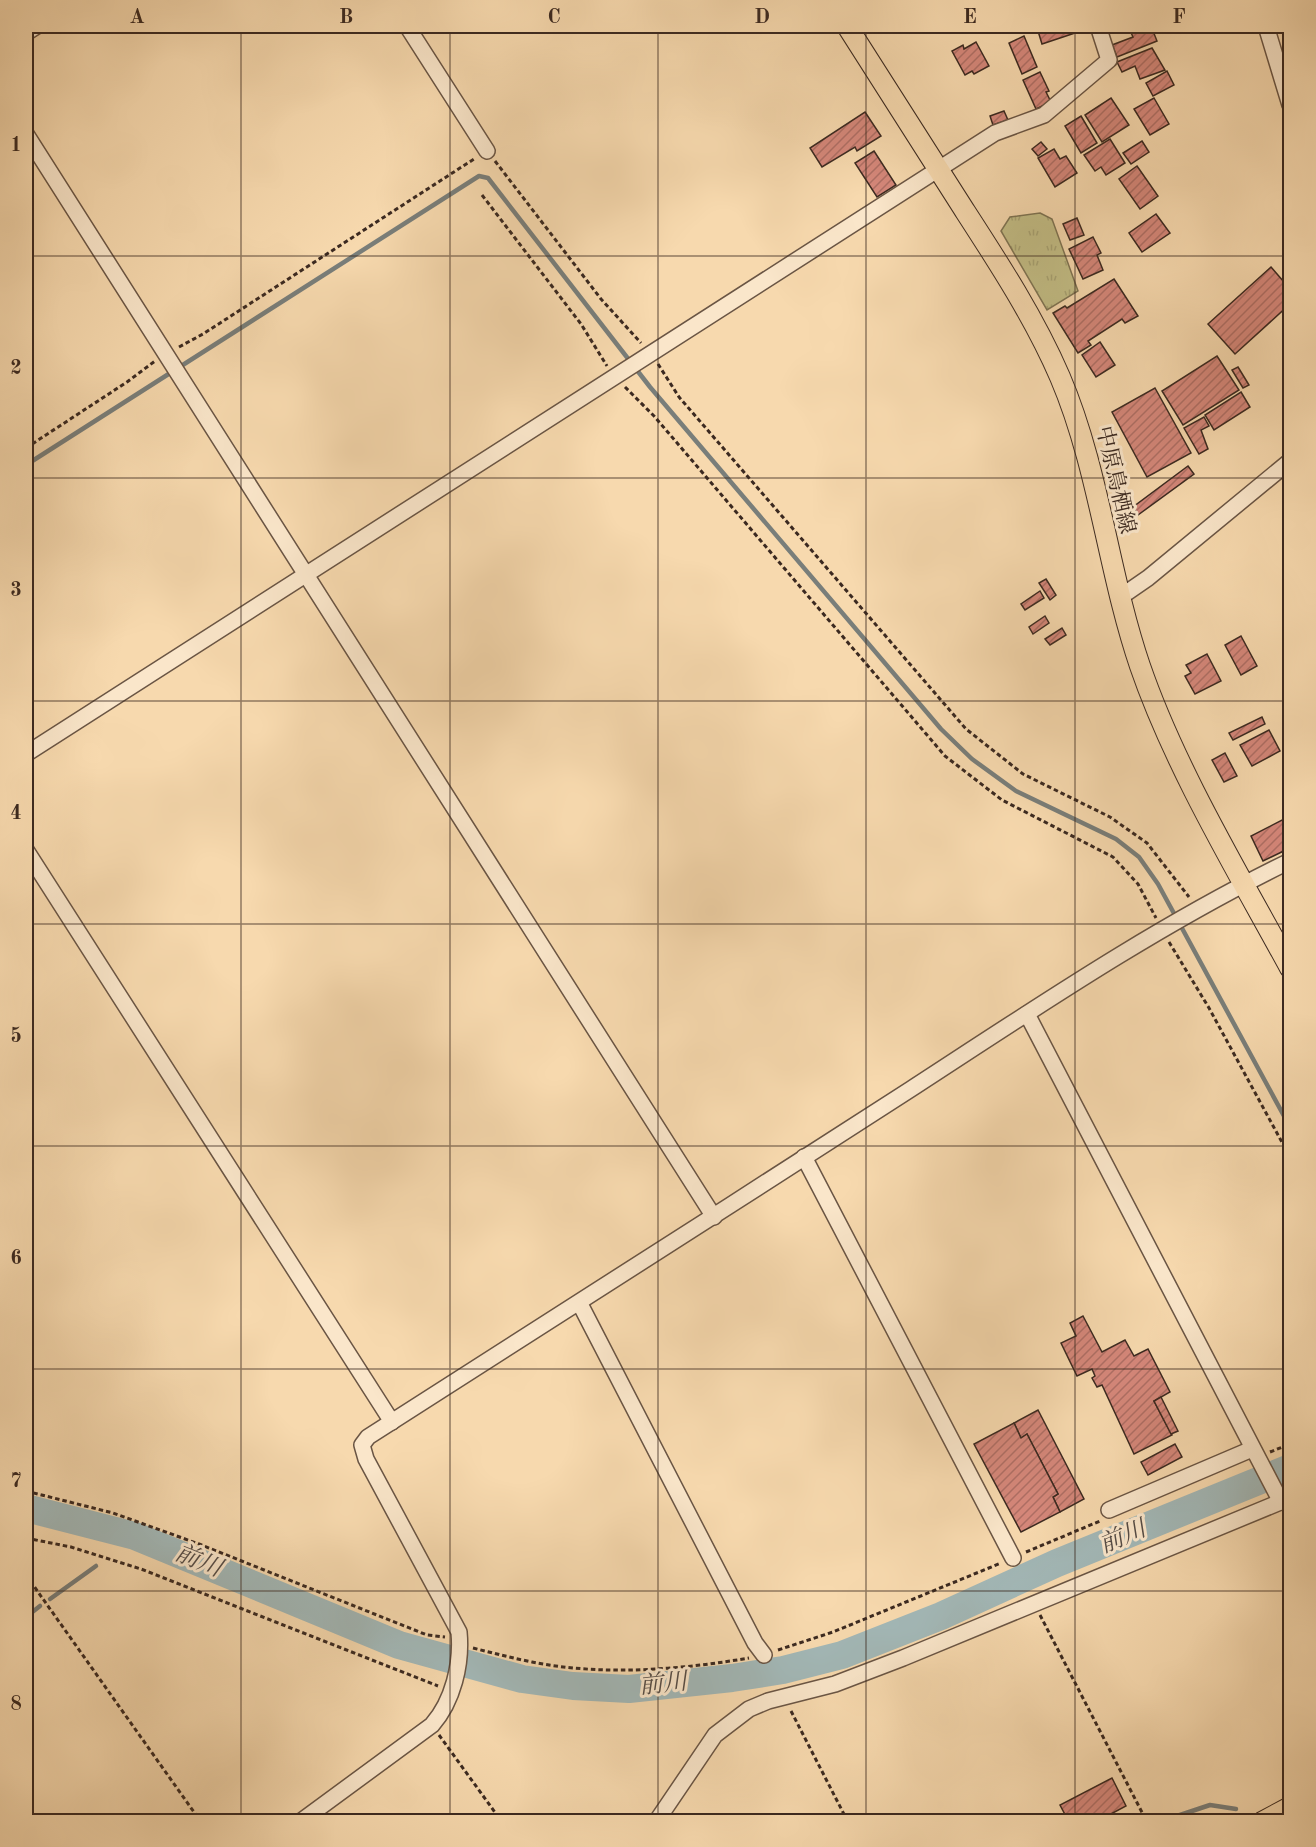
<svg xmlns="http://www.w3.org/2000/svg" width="1316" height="1847" viewBox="0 0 1316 1847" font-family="'Old Standard TT','Noto Serif JP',serif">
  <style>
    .grass { fill: url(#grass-tufts); stroke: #7f7453; stroke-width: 1.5 }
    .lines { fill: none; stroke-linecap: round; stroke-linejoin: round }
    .stream { stroke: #797e7a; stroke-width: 4.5 }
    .river { stroke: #a2b7b6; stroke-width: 28 }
    .building { fill: url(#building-hatch); stroke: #3b2920; stroke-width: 1.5 }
    .minor-casing { stroke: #6a5544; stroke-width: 18 }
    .major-casing { stroke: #3b2920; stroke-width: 22 }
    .path { stroke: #3b2920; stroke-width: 3; stroke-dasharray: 4.5 3; stroke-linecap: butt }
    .minor { stroke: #fae6ca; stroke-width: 15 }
    .major { stroke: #f7d9ae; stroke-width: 20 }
    .grid { fill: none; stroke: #3b2920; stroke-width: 1.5; stroke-opacity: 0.55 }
    .labels { text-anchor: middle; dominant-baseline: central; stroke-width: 6; stroke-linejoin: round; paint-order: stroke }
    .street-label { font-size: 22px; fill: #3b2920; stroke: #fae6ca }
    .water-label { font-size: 24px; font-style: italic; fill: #554c46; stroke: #fae6ca }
    .neatline { fill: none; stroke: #3b2920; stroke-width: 2 }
    .grid-label { font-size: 20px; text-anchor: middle; font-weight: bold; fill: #3b2920 }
  </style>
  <defs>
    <pattern id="grass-tufts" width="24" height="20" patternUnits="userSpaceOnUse" patternTransform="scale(1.5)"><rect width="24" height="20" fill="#c3be86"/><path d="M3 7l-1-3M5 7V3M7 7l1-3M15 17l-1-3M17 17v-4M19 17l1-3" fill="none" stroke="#a8a373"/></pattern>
    <pattern id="building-hatch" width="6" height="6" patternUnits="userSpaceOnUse" patternTransform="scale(1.5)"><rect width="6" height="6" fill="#d5877a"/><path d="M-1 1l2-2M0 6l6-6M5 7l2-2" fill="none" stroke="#ae6e64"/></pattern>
  </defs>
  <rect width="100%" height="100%" fill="#f7d9ae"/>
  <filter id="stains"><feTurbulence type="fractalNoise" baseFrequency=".00333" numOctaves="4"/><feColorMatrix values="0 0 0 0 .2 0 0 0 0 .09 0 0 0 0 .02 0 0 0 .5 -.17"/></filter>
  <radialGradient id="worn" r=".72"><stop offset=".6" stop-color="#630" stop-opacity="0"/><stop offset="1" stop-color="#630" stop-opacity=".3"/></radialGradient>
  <path class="grass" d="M 1040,213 L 1052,219 L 1078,291 L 1047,310 L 1001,231 L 1010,217 Z"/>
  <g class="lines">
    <g class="stream">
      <path d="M 26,465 L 479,176 L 488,178 L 650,387 L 941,729 L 972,759 L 1016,791 L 1116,839 L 1139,857 L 1158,884 L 1290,1127"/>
      <path d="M 50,1599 L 96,1566"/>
      <path d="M 26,1617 L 40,1606"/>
      <path d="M 1159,1822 L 1210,1805 L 1236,1809"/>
    </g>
    <path class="river" d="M 26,1508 L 135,1536 L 399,1645 L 522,1679 L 573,1686 L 629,1689 L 732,1678 L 783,1670 L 842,1655 L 941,1616 L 1057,1563 L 1290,1468"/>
  </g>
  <g class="building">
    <path d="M 1055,26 L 1076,26 L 1078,32 L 1042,44 L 1038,31 Z"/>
    <path d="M 1128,26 L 1151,26 L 1157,41 L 1117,57 L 1112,45 L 1133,37 Z"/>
    <path d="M 1024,36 L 1037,67 L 1022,74 L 1009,43 Z"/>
    <path d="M 976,42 L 989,66 L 974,74 L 972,71 L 965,75 L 952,51 L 963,45 L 964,49 Z"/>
    <path d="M 1152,48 L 1165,70 L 1140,79 L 1135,66 L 1122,72 L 1117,62 Z"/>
    <path d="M 1167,71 L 1174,85 L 1153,96 L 1146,83 Z"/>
    <path d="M 1040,72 L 1049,91 L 1046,92 L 1051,102 L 1036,109 L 1023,80 Z"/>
    <path d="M 1111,98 L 1129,125 L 1102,142 L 1085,115 Z"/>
    <path d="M 1154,98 L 1169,124 L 1150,135 L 1134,109 Z"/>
    <path d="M 1004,111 L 1008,120 L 993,125 L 990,116 Z"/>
    <path d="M 865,112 L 881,136 L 857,151 L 855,147 L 822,167 L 810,148 Z"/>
    <path d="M 1081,116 L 1097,143 L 1081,153 L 1065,126 Z"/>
    <path d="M 1110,139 L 1125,163 L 1106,175 L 1101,167 L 1095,171 L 1084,155 Z"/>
    <path d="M 1142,141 L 1149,152 L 1131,164 L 1123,153 Z"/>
    <path d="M 1041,142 L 1047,149 L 1038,156 L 1032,149 Z"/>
    <path d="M 1054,149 L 1060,159 L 1066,156 L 1077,173 L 1055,187 L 1038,158 Z"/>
    <path d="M 874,151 L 896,185 L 877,197 L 855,163 Z"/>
    <path d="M 1137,166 L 1158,196 L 1140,209 L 1119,179 Z"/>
    <path d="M 1156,214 L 1170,233 L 1142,252 L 1129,233 Z"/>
    <path d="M 1077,218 L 1084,235 L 1070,240 L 1063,224 Z"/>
    <path d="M 1093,237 L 1101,253 L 1097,255 L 1103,270 L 1083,279 L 1069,249 Z"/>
    <path d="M 1271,267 L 1290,289 L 1290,304 L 1235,354 L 1208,324 Z"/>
    <path d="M 1114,279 L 1138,316 L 1125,323 L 1122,319 L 1088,341 L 1091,345 L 1078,353 L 1053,313 L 1065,306 L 1067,308 Z"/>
    <path d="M 1100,342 L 1115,365 L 1096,377 L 1082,355 Z"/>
    <path d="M 1217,356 L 1239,390 L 1183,425 L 1162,391 Z"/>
    <path d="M 1238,367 L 1249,385 L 1243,388 L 1232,370 Z"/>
    <path d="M 1155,388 L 1191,453 L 1147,477 L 1112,412 Z"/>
    <path d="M 1241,392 L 1250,407 L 1214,430 L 1205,415 Z"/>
    <path d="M 1204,417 L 1209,426 L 1201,430 L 1208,449 L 1199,454 L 1184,428 Z"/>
    <path d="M 1188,466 L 1194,474 L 1138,515 L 1133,507 Z"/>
    <path d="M 1046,579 L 1056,595 L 1050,600 L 1039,583 Z"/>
    <path d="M 1040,591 L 1044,598 L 1025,610 L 1021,604 Z"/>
    <path d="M 1045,616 L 1049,623 L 1033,634 L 1029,627 Z"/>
    <path d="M 1062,628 L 1066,635 L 1050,645 L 1045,639 Z"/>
    <path d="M 1241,636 L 1257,666 L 1241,675 L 1225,645 Z"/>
    <path d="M 1207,654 L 1221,681 L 1195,694 L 1185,676 L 1191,673 L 1186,665 Z"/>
    <path d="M 1262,717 L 1265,724 L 1233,740 L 1229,733 Z"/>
    <path d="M 1269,730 L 1280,751 L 1252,766 L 1240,745 Z"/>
    <path d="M 1225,753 L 1237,776 L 1224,782 L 1212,760 Z"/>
    <path d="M 1290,816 L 1290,848 L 1263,861 L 1251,836 Z"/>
    <path d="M 1083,1316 L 1102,1352 L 1125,1340 L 1134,1356 L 1148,1349 L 1170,1392 L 1154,1401 L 1172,1435 L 1134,1454 L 1102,1385 L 1097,1387 L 1092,1378 L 1095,1376 L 1092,1369 L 1077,1376 L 1061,1343 L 1076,1336 L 1070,1323 Z"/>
    <path d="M 1161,1397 L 1178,1431 L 1171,1434 L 1154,1401 Z"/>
    <path d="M 1038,1410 L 1084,1499 L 1060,1512 L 1053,1497 L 1058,1494 L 1027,1434 L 1021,1438 L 1014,1423 Z"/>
    <path d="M 1014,1423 L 1021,1438 L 1027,1434 L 1058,1494 L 1053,1497 L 1060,1512 L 1021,1532 L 974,1444 Z"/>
    <path d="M 1175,1444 L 1182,1457 L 1148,1475 L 1141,1462 Z"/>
    <path d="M 1112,1778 L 1126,1806 L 1096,1822 L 1069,1822 L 1060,1805 Z"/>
  </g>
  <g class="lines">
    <g class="minor-casing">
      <g id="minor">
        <path d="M 407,26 L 487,151"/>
        <path d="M 1266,26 L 1290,105"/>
        <path d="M 26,33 L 37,26"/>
        <path d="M 26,134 L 714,1217"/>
        <path d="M 1119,598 L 1148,578 L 1290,461"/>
        <path d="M 26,754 L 995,133 L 1044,115 L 1109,60 L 1098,26"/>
        <path d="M 26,850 L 392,1422"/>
        <path d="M 1027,1014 L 1281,1502"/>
        <path d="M 804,1157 L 1013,1558"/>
        <path d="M 580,1304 L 755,1643 L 764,1655"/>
        <path d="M 1109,1510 L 1252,1449"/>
        <path d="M 300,1822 L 432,1725 C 453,1701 462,1664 459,1632 L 366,1459 L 362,1445 L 368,1437 C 550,1322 730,1205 911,1089 C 1034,1009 1158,925 1290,861"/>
        <path d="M 656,1822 L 715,1735 L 749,1709 L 768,1701 L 835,1684 L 903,1658 L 1290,1498"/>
      </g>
    </g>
    <g class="major-casing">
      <g id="major">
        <path d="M 847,26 C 885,86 924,147 963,208 C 998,262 1034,317 1060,377 C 1099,468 1108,572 1140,666 C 1175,768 1239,874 1290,968"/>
        <path d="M 1262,1822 L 1290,1807"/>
      </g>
    </g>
    <g class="path">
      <path d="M 495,161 L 601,299 L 641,343"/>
      <path d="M 482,195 L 581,324 L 607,366"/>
      <path d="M 179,347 L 203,334 L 474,159"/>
      <path d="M 658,364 L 679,397 L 966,729 L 1023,774 L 1110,817 L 1147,843 L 1189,897"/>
      <path d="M 625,387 L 654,416 L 945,756 L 1002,800 L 1113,857 L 1138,884 L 1156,918"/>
      <path d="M 26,448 L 127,382 L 155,361"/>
      <path d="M 1169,942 L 1209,1008 L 1290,1157"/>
      <path d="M 1270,1452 L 1290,1444"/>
      <path d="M 26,1491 L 113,1513 L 199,1544 L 427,1635 L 445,1637"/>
      <path d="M 26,1538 L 71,1547 L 141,1569 L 438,1686"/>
      <path d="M 1026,1552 L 1100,1521"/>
      <path d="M 26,1575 L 201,1822"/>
      <path d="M 1040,1615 L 1147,1822"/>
      <path d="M 473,1648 C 493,1653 512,1658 532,1662 C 602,1676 678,1670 749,1658"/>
      <path d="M 778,1650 L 833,1632 L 1001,1563"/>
      <path d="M 791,1711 L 848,1822"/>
      <path d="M 439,1735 L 502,1822"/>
    </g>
    <use href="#minor" class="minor"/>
    <use href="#major" class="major"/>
  </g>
  <path class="grid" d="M 241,26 L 241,1822M 450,26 L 450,1822M 658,26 L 658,1822M 866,26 L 866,1822M 1075,26 L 1075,1822M 26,256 L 1290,256M 26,478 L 1290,478M 26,701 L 1290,701M 26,924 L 1290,924M 26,1146 L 1290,1146M 26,1369 L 1290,1369M 26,1591 L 1290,1591"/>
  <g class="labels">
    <g class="street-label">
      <text transform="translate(1115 480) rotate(77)">中原鳥栖線</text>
    </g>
    <g class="water-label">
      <text transform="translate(1123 1538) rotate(-23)">前川</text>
      <text transform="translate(198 1562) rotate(22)">前川</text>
      <text transform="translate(663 1685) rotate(-6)">前川</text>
    </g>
  </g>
  <rect width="1316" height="1847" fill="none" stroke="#f7d9ae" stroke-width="66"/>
  <rect x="33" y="33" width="1250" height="1781" class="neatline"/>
  <g class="grid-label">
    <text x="137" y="23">A</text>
    <text x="346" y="23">B</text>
    <text x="554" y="23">C</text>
    <text x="762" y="23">D</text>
    <text x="970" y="23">E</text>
    <text x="1179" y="23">F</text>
    <text x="16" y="151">1</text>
    <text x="16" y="374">2</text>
    <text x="16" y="596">3</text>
    <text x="16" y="819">4</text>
    <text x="16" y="1042">5</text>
    <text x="16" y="1264">6</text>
    <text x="16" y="1487">7</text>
    <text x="16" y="1710">8</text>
  </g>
  <rect width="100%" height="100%" filter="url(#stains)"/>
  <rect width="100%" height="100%" fill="url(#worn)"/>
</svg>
